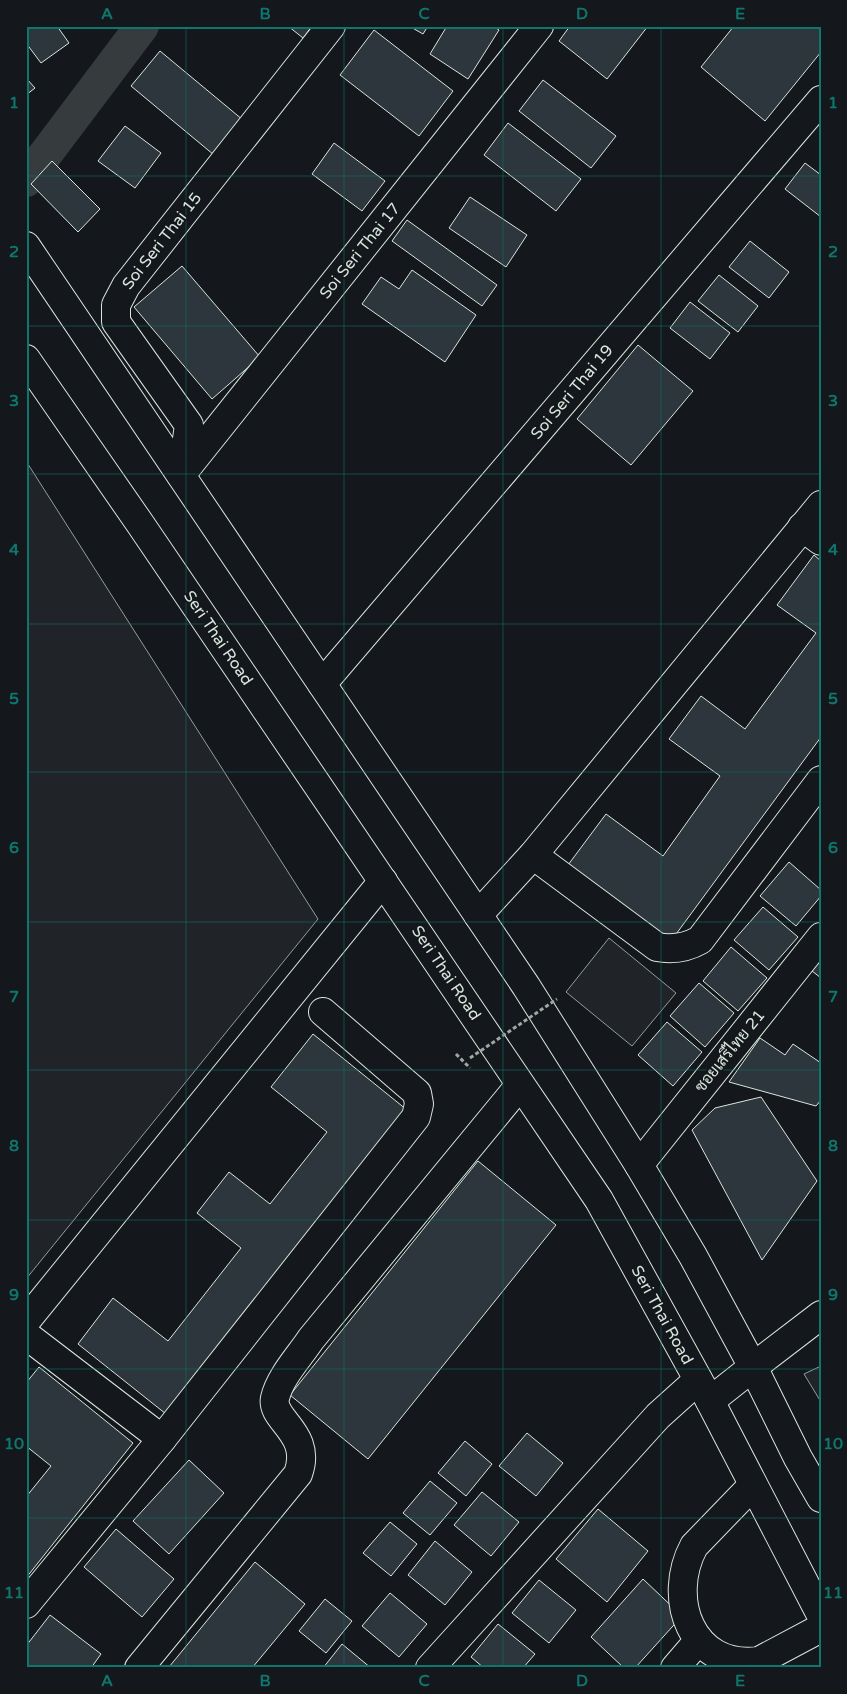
<svg xmlns="http://www.w3.org/2000/svg" width="847" height="1694" viewBox="0 0 847 1694" font-family="'Varela Round',Sarabun,sans-serif">
  <style>
    .green { fill: #202428; stroke: #939e99 }
    .lines { fill: none; stroke-linecap: round; stroke-linejoin: round }
    .canal { stroke: #363b3e; stroke-width: 34 }
    .building { fill: #2c363c; stroke: #d8e6dc }
    .minor-casing { stroke: #d8e6dc; stroke-width: 30 }
    .major-casing { stroke: #d8e6dc; stroke-width: 30 }
    .path { stroke: #9da8a2; stroke-width: 3; stroke-dasharray: 4 2.5; stroke-linecap: butt }
    .minor { stroke: #14181c; stroke-width: 28 }
    .major { stroke: #14181c; stroke-width: 28 }
    .path-bridge { stroke: #9da8a2; stroke-width: 3; stroke-dasharray: 4 2.5; stroke-linecap: butt }
    .grid { fill: none; stroke: #0f766e; stroke-width: 1; stroke-opacity: 0.55 }
    .labels { text-anchor: middle; dominant-baseline: central; stroke-width: 4; stroke-linejoin: round; paint-order: stroke }
    .street-label { font-size: 16px; fill: #d8e6dc; stroke: #14181c }
    .neatline { fill: none; stroke: #0f766e; stroke-width: 2 }
    .grid-label { font-size: 16px; text-anchor: middle; font-weight: bold; fill: #0f766e }
  </style>
  <rect width="100%" height="100%" fill="#14181c"/>
  <g class="green">
    <path d="M 26,461 L 318,919 L 26,1279 Z"/>
    <path d="M 609,938 L 676,993 L 632,1046 L 566,992 Z"/>
    <path d="M 821,1366 L 821,1402 L 804,1374 Z"/>
  </g>
  <g class="lines">
    <path class="canal" d="M 26,180 L 142,26"/>
  </g>
  <g class="building">
    <path d="M 26,26 L 57,26 L 69,43 L 41,63 L 26,43 Z"/>
    <path d="M 288,26 L 312,26 L 303,38 Z"/>
    <path d="M 409,26 L 428,26 L 423,34 Z"/>
    <path d="M 447,26 L 493,26 L 499,30 L 468,79 L 430,54 Z"/>
    <path d="M 570,26 L 648,26 L 607,79 L 559,41 Z"/>
    <path d="M 734,26 L 821,26 L 821,52 L 765,121 L 701,67 Z"/>
    <path d="M 374,30 L 453,91 L 419,136 L 340,75 Z"/>
    <path d="M 160,51 L 243,120 L 214,155 L 131,86 Z"/>
    <path d="M 26,78 L 35,88 L 26,95 Z"/>
    <path d="M 543,80 L 616,136 L 591,168 L 519,111 Z"/>
    <path d="M 508,123 L 581,179 L 556,211 L 484,155 Z"/>
    <path d="M 125,126 L 161,153 L 135,188 L 98,161 Z"/>
    <path d="M 334,143 L 385,181 L 362,211 L 312,174 Z"/>
    <path d="M 52,161 L 100,209 L 78,232 L 31,184 Z"/>
    <path d="M 805,163 L 821,175 L 821,217 L 785,189 Z"/>
    <path d="M 470,197 L 527,235 L 506,267 L 449,228 Z"/>
    <path d="M 407,220 L 497,285 L 482,306 L 392,241 Z"/>
    <path d="M 750,241 L 789,272 L 769,298 L 729,267 Z"/>
    <path d="M 182,266 L 260,357 L 212,399 L 134,307 Z"/>
    <path d="M 412,270 L 476,315 L 445,362 L 362,304 L 381,277 L 399,289 Z"/>
    <path d="M 719,275 L 758,306 L 738,332 L 698,301 Z"/>
    <path d="M 690,302 L 730,333 L 710,359 L 670,328 Z"/>
    <path d="M 638,345 L 693,391 L 631,465 L 577,419 Z"/>
    <path d="M 814,555 L 821,561 L 821,737 L 671,941 L 568,865 L 606,814 L 663,856 L 720,776 L 669,739 L 701,696 L 745,729 L 816,633 L 777,605 Z"/>
    <path d="M 789,862 L 821,890 L 821,896 L 796,926 L 760,896 Z"/>
    <path d="M 763,907 L 798,937 L 769,970 L 734,940 Z"/>
    <path d="M 731,947 L 767,978 L 738,1011 L 703,981 Z"/>
    <path d="M 821,959 L 821,978 L 812,971 Z"/>
    <path d="M 699,983 L 734,1013 L 705,1047 L 670,1016 Z"/>
    <path d="M 667,1022 L 702,1052 L 673,1086 L 638,1055 Z"/>
    <path d="M 313,1034 L 407,1110 L 166,1414 L 78,1344 L 113,1298 L 168,1341 L 241,1248 L 197,1213 L 229,1172 L 270,1204 L 327,1132 L 271,1087 Z"/>
    <path d="M 760,1038 L 785,1055 L 793,1044 L 821,1063 L 821,1100 L 816,1106 L 729,1082 Z"/>
    <path d="M 761,1097 L 817,1181 L 762,1260 L 692,1130 L 715,1108 Z"/>
    <path d="M 478,1161 L 556,1225 L 368,1459 L 290,1395 Z"/>
    <path d="M 39,1367 L 133,1443 L 26,1578 L 26,1497 L 51,1466 L 26,1446 L 26,1383 Z"/>
    <path d="M 527,1433 L 563,1463 L 536,1496 L 499,1466 Z"/>
    <path d="M 465,1441 L 492,1464 L 466,1496 L 438,1473 Z"/>
    <path d="M 189,1460 L 224,1493 L 169,1554 L 133,1521 Z"/>
    <path d="M 430,1481 L 457,1503 L 430,1535 L 403,1513 Z"/>
    <path d="M 482,1492 L 519,1522 L 491,1556 L 454,1525 Z"/>
    <path d="M 598,1509 L 648,1551 L 607,1602 L 556,1559 Z"/>
    <path d="M 390,1522 L 417,1544 L 391,1576 L 363,1553 Z"/>
    <path d="M 116,1529 L 174,1579 L 142,1617 L 84,1567 Z"/>
    <path d="M 435,1541 L 472,1572 L 445,1605 L 408,1575 Z"/>
    <path d="M 255,1562 L 305,1604 L 252,1668 L 170,1668 L 169,1667 Z"/>
    <path d="M 643,1579 L 682,1616 L 635,1668 L 624,1668 L 591,1637 Z"/>
    <path d="M 539,1580 L 576,1610 L 549,1643 L 512,1613 Z"/>
    <path d="M 390,1593 L 427,1624 L 399,1657 L 362,1626 Z"/>
    <path d="M 325,1599 L 352,1621 L 326,1653 L 299,1631 Z"/>
    <path d="M 50,1615 L 101,1654 L 91,1668 L 26,1668 L 26,1646 Z"/>
    <path d="M 498,1624 L 535,1654 L 523,1668 L 484,1668 L 471,1657 Z"/>
    <path d="M 342,1644 L 371,1668 L 323,1668 Z"/>
  </g>
  <g class="lines">
    <g class="minor-casing">
      <g id="minor">
        <path d="M 182,474 L 189,425 L 116,322 L 116,305 L 126,286 L 331,26"/>
        <path d="M 181,475 L 539,26"/>
        <path d="M 802,527 L 821,541"/>
        <path d="M 322,684 L 821,100"/>
        <path d="M 533,855 L 657,947 C 673,950 686,948 700,940 L 821,780"/>
        <path d="M 478,915 L 533,855 L 821,505"/>
        <path d="M 639,1165 L 821,937"/>
        <path d="M 26,1321 L 383,881"/>
        <path d="M 26,1335 L 162,1439"/>
        <path d="M 753,1367 L 821,1315"/>
        <path d="M 753,1485 L 694,1546 C 666,1598 691,1670 759,1661 L 821,1628"/>
        <path d="M 26,1604 L 162,1439 L 416,1117 L 419,1104 L 417,1093 L 323,1012"/>
        <path d="M 139,1668 L 298,1474 C 313,1433 270,1420 275,1398 C 280,1377 299,1357 311,1339 L 520,1085"/>
        <path d="M 430,1668 L 658,1416 L 698,1380"/>
        <path d="M 675,1668 L 699,1640"/>
      </g>
    </g>
    <g class="major-casing">
      <g id="major">
        <path d="M 26,246 L 526,986 L 639,1165 L 693,1256 L 753,1367 L 798,1458 L 821,1498"/>
        <path d="M 26,359 L 141,525 L 599,1200 L 710,1401 L 821,1615"/>
        <path d="M 710,1401 L 753,1367"/>
      </g>
    </g>
    <path class="path" d="M 456,1054 L 470,1068"/>
    <use href="#minor" class="minor"/>
    <use href="#major" class="major"/>
    <path class="path-bridge" d="M 470,1058 L 557,999"/>
  </g>
  <path class="grid" d="M 186,26 L 186,1668M 344,26 L 344,1668M 503,26 L 503,1668M 661,26 L 661,1668M 26,176 L 821,176M 26,326 L 821,326M 26,474 L 821,474M 26,624 L 821,624M 26,772 L 821,772M 26,922 L 821,922M 26,1070 L 821,1070M 26,1220 L 821,1220M 26,1369 L 821,1369M 26,1518 L 821,1518"/>
  <g class="labels">
    <g class="street-label">
      <text transform="translate(162 241) rotate(-52)">Soi Seri Thai 15</text>
      <text transform="translate(360 251) rotate(-51)">Soi Seri Thai 17</text>
      <text transform="translate(572 392) rotate(-50)">Soi Seri Thai 19</text>
      <text transform="translate(218 638) rotate(56)">Seri Thai Road</text>
      <text transform="translate(446 973) rotate(56)">Seri Thai Road</text>
      <text transform="translate(730 1051) rotate(-51)">ซอยเสรีไทย 21</text>
      <text transform="translate(662 1315) rotate(61)">Seri Thai Road</text>
    </g>
  </g>
  <rect width="847" height="1694" fill="none" stroke="#14181c" stroke-width="55"/>
  <rect x="28" y="28" width="792" height="1638" class="neatline"/>
  <g class="grid-label">
    <text x="107" y="19">A</text>
    <text x="265" y="19">B</text>
    <text x="424" y="19">C</text>
    <text x="582" y="19">D</text>
    <text x="740" y="19">E</text>
    <text x="14" y="108">1</text>
    <text x="833" y="108">1</text>
    <text x="14" y="257">2</text>
    <text x="833" y="257">2</text>
    <text x="14" y="406">3</text>
    <text x="833" y="406">3</text>
    <text x="14" y="555">4</text>
    <text x="833" y="555">4</text>
    <text x="14" y="704">5</text>
    <text x="833" y="704">5</text>
    <text x="14" y="853">6</text>
    <text x="833" y="853">6</text>
    <text x="14" y="1002">7</text>
    <text x="833" y="1002">7</text>
    <text x="14" y="1151">8</text>
    <text x="833" y="1151">8</text>
    <text x="14" y="1300">9</text>
    <text x="833" y="1300">9</text>
    <text x="14" y="1449">10</text>
    <text x="833" y="1449">10</text>
    <text x="14" y="1598">11</text>
    <text x="833" y="1598">11</text>
    <text x="107" y="1686">A</text>
    <text x="265" y="1686">B</text>
    <text x="424" y="1686">C</text>
    <text x="582" y="1686">D</text>
    <text x="740" y="1686">E</text>
  </g>
</svg>
